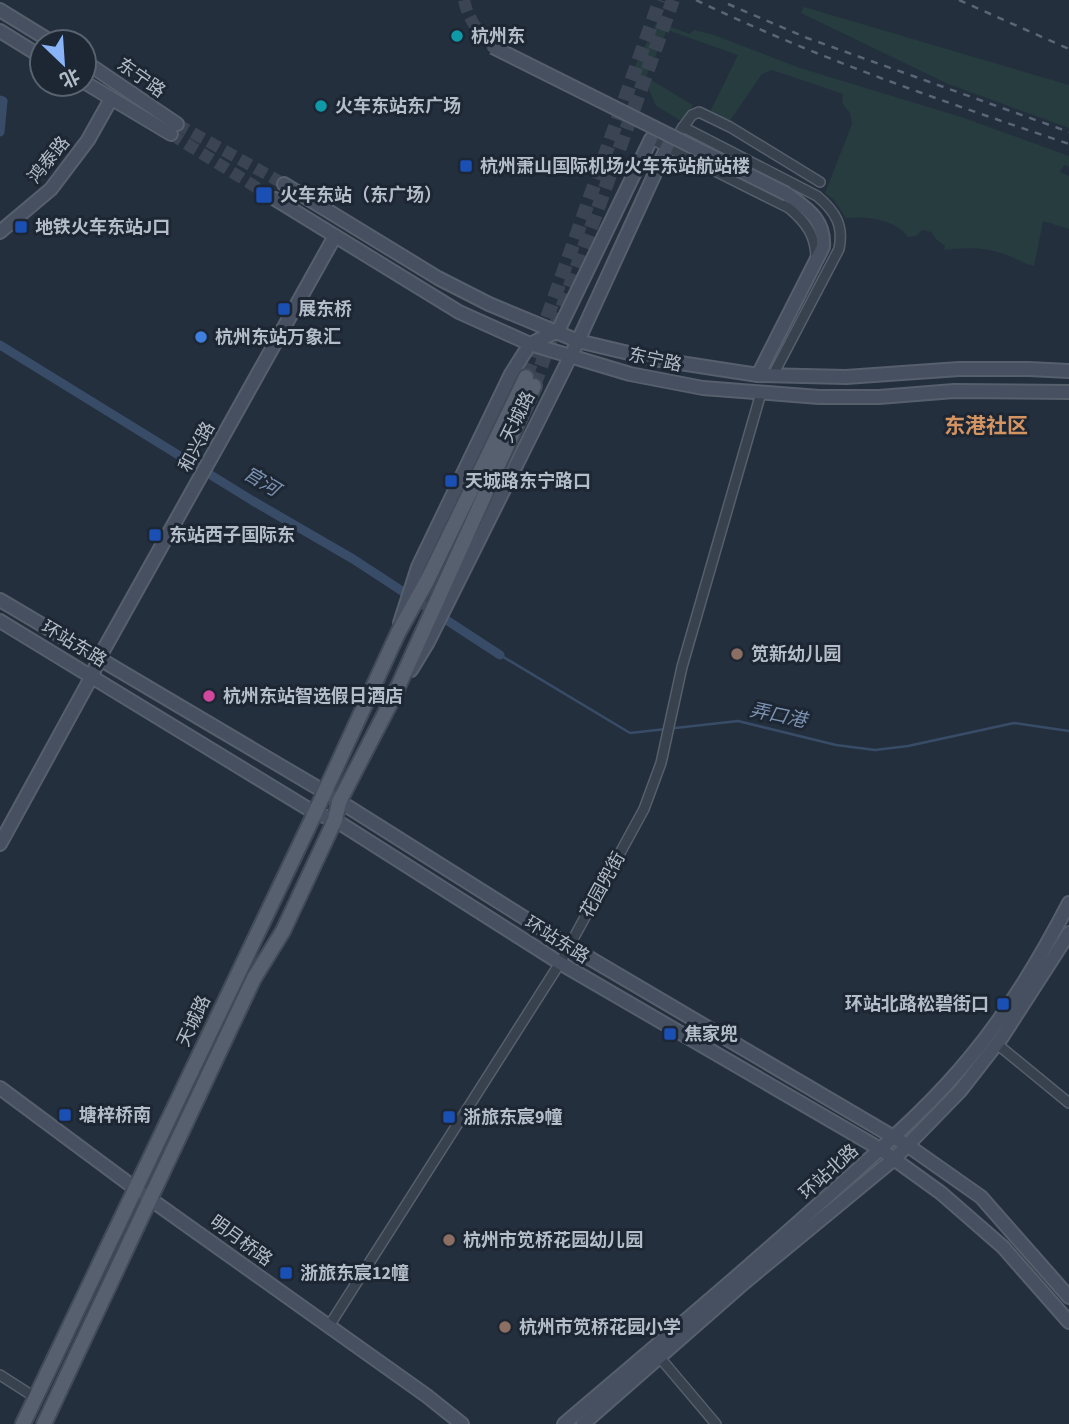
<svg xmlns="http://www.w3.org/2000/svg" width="1069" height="1424" viewBox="0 0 1069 1424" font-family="'Source Sans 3','Noto Sans SC',sans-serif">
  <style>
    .green { fill: #263c3f }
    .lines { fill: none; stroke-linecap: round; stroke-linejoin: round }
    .stream { stroke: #394c67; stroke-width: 2.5 }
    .canal { stroke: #394c67; stroke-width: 9 }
    .secondary-tunnel { stroke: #3a4453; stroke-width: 12; stroke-dasharray: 12 6; stroke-linecap: butt }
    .primary-tunnel { stroke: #3a4453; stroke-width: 14; stroke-dasharray: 14 7; stroke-linecap: butt }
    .street-casing { stroke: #565f6c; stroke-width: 12 }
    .secondary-casing { stroke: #565f6c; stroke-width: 16 }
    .primary-casing { stroke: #414a57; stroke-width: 18 }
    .street { stroke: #38414e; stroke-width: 9 }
    .secondary { stroke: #465061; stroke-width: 12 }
    .primary { stroke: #56606e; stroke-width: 14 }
    .rail { stroke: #5a6575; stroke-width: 2.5; stroke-dasharray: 7 7; stroke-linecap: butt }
    .secondary-bridge-casing { stroke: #565f6c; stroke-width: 16; stroke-linecap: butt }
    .secondary-bridge { stroke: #465061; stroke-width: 12 }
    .culture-dot { fill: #0f9aa8; stroke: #1d2633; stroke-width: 2.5 }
    .transit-dot { fill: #1a4fb4; stroke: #1d2633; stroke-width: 2.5 }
    .shop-dot { fill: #3f7fe0; stroke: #1d2633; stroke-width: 2.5 }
    .education-dot { fill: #8d6e63; stroke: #1d2633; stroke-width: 2.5 }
    .hotel-dot { fill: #d1479c; stroke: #1d2633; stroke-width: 2.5 }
    .labels { text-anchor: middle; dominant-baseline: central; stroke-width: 6; stroke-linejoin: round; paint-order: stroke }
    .poi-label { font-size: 18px; font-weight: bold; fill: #b4bcc9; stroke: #1d2633; text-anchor: start }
    .street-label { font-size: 18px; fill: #b4bcc9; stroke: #1d2633 }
    .water-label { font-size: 19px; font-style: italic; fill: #7c92b1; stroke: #1d2633 }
    .quarter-label { font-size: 21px; font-weight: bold; fill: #d59563; stroke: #1d2633 }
  </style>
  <rect width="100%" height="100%" fill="#242f3e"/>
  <g class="green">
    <path d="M 804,7 L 1069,85 L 1069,128 L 948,84 L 801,13 Z"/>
    <path d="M 657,22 L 690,34 L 694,30 L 714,35 L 800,68 L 961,117 L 1069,156 L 1069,167 L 1064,165 L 1060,172 L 1069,176 L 1069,229 L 1043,221 L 1034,266 C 1024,264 1017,259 1007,255 C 987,247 965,247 944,250 L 945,246 L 936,239 L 931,232 L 922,230 L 916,236 L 908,237 C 896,219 866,216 846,218 L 833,199 L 825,193 L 852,124 L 850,113 L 842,103 L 843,94 L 772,70 L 762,74 L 729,122 L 710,112 L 738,55 L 667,30 L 646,77 L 693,105 L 683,122 L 656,106 L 646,83 L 631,74 Z"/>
  </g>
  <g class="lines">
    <path class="stream" d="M 500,655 L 630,733 L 738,721 L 836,745 L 875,750 L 908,746 L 1014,723 L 1069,731"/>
    <g class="canal">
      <path d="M 0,100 L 3,101 L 0,132"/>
      <path d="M 0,345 L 253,501 L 353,559 L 500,655"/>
    </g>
    <g class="secondary-tunnel">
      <path d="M 464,0 C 468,20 479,32 493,47"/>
      <path d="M 177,124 L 284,184"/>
      <path d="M 171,134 L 275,199"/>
    </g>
    <g class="primary-tunnel">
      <path d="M 526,377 L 660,0"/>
      <path d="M 534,386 L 673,0"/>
    </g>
    <g class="street-casing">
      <g id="street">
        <path d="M 683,127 L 817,196 C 835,211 844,225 839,249 L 773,375"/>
        <path d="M 681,130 L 692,115 L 699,112 L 730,127 L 820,182"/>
        <path d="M 651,139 L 789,208 C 806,222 816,236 816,259"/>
        <path d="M 997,1044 L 1069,1103"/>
        <path d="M 329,1326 L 560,963 L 644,809 L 661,763 L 682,667 L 761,393"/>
        <path d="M 656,1353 L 716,1424"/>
        <path d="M 0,1375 L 36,1398"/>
      </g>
    </g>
    <g class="secondary-casing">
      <g id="secondary">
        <path d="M 0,10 L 52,42"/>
        <path d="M 0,31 L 42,57"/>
        <path d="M 84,61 L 177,124"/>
        <path d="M 84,82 L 171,134"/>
        <path d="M 284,184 L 438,278 L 489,304 L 578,341 L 654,359 L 758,375 L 846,377 L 959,369 L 1029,369 L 1069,371"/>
        <path d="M 275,199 L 459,312 L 530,344 L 630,374 L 703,388 L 819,397 L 879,397 L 954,391 L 1069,392"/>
        <path d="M 0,232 L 51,189 L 88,140 L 111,99"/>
        <path d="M 758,375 L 823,247 C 825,219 807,209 787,194"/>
        <path d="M 0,600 L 323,791 L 569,946 L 907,1145 L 981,1197 L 1069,1297"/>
        <path d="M 0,621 L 315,813 L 335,820 L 560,963 L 880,1149 L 941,1193 L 1003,1247 L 1069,1322"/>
        <path d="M 400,623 L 418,567 L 511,374 L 530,344 L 558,331 L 651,139"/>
        <path d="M 411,670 L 428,642 L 578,341 L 668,145"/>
        <path d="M 0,844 L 92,676 L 99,658 L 335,236"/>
        <path d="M 0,1088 L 136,1189 L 427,1396 L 462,1424"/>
        <path d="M 564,1424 C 653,1348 742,1274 829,1195 C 878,1151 930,1107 972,1055 C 1011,1008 1041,957 1069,903"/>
        <path d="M 583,1424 L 745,1282 L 894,1159 L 960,1091 L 1002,1037 L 1069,933"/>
      </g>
    </g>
    <g class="primary-casing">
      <g id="primary">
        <path d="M 23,1424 L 315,813 L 398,633 L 427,581 L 526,377"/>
        <path d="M 44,1424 L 254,978 L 283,931 L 335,820 L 339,802 L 392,700 L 534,386"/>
      </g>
    </g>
    <use href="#street" class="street"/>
    <use href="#secondary" class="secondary"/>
    <use href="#primary" class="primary"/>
    <g class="rail">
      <path d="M 696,0 C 816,58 942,101 1069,144"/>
      <path d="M 959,0 L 1069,49"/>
      <path d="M 728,4 L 807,38 L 1069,132"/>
    </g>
    <g class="secondary-bridge-casing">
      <path id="secondary-bridge" d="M 493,47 L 787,194"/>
    </g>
    <use href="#secondary-bridge" class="secondary-bridge"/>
  </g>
  <g class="culture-dot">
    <circle cx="457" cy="36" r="7"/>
    <circle cx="321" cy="106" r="7"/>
  </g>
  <g class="transit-dot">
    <rect x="459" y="159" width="14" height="14" rx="3.5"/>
    <rect x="255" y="186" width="18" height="18" rx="3.5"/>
    <rect x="14" y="220" width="14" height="14" rx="3.5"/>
    <rect x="277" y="302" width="14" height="14" rx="3.5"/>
    <rect x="444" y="474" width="14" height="14" rx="3.5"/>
    <rect x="148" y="528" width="14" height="14" rx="3.5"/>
    <rect x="996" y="997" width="14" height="14" rx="3.5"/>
    <rect x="663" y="1027" width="14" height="14" rx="3.5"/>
    <rect x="58" y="1108" width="14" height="14" rx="3.5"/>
    <rect x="442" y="1110" width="14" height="14" rx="3.5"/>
    <rect x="279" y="1266" width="14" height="14" rx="3.5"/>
  </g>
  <circle class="shop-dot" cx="201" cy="337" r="7"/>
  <g class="education-dot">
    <circle cx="737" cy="654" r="7"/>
    <circle cx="449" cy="1240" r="7"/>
    <circle cx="505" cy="1327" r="7"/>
  </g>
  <circle class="hotel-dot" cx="209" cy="696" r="7"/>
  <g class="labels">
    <g class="poi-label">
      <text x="471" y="36">杭州东</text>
      <text x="335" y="106">火车东站东广场</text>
      <text x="480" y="166">杭州萧山国际机场火车东站航站楼</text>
      <text x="280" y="195">火车东站（东广场）</text>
      <text x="35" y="227">地铁火车东站J口</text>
      <text x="298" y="309">展东桥</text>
      <text x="215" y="337">杭州东站万象汇</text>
      <text x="465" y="481">天城路东宁路口</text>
      <text x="169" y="535">东站西子国际东</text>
      <text x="751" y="654">笕新幼儿园</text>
      <text x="223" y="696">杭州东站智选假日酒店</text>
      <text x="989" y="1004" text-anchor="end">环站北路松碧街口</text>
      <text x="684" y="1034">焦家兜</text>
      <text x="79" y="1115">塘梓桥南</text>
      <text x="463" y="1117">浙旅东宸9幢</text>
      <text x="463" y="1240">杭州市笕桥花园幼儿园</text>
      <text x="300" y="1273">浙旅东宸12幢</text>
      <text x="519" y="1327">杭州市笕桥花园小学</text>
    </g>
    <g class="street-label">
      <text transform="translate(141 78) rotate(35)">东宁路</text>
      <text transform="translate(49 160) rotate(-51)">鸿泰路</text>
      <text transform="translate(655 360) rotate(12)">东宁路</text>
      <text transform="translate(518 417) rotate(-64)">天城路</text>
      <text transform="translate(197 447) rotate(-61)">和兴路</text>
      <text transform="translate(74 644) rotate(31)">环站东路</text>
      <text transform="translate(603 885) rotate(-61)">花园兜街</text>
      <text transform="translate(557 940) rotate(32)">环站东路</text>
      <text transform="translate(194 1021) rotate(-65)">天城路</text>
      <text transform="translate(829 1172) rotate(-42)">环站北路</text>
      <text transform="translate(241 1241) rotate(36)">明月桥路</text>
    </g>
    <g class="water-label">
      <text transform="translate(261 482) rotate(31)">官河</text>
      <text transform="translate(778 716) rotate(12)">弄口港</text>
    </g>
    <g class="quarter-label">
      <text x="986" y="426">东港社区</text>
    </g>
  </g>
  <g transform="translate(63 63) rotate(155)"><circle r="33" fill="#1d2633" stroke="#59626f" stroke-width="2"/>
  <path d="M0-5L12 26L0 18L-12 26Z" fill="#8ab4f8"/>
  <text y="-10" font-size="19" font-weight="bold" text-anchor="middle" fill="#b4bcc9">北</text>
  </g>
</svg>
